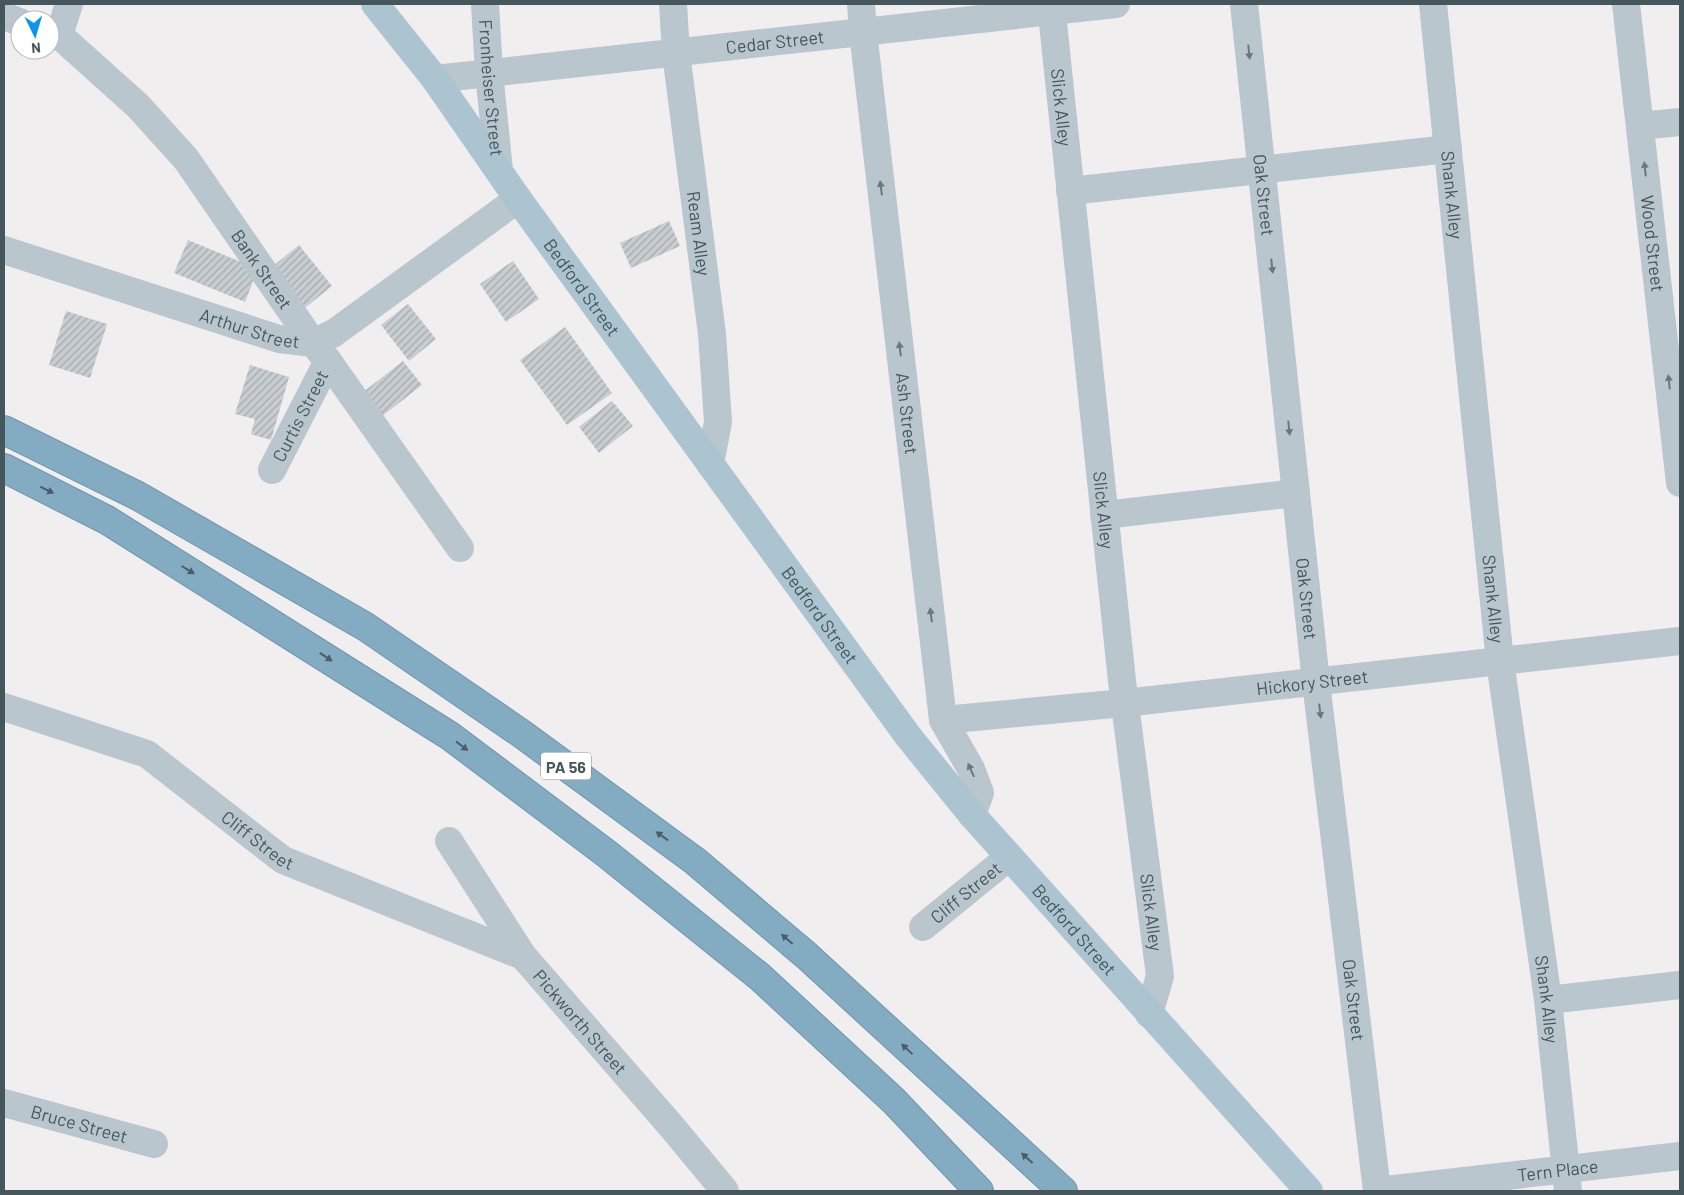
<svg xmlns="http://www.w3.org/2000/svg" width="1684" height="1195" viewBox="0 0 1684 1195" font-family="Barlow,sans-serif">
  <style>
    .building { fill: url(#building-hatch) }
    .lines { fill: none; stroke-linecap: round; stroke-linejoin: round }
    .highway-casing { stroke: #6e96ad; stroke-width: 30 }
    .minor { stroke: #b9c6cd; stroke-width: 28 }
    .major { stroke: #acc4cf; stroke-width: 28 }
    .highway { stroke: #83abc1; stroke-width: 28 }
    .oneway { fill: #68787f }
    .oneway2 { fill: #4b5e67 }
    .labels { text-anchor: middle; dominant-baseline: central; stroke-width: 4; stroke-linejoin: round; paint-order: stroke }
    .shield { fill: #fff; stroke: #7d898e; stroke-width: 1 }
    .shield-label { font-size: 16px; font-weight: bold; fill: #45565d }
    .street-label { font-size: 18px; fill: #45565d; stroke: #fff }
  </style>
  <defs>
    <pattern id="building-hatch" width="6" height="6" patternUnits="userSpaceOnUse" patternTransform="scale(1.25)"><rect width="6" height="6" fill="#c8cdd2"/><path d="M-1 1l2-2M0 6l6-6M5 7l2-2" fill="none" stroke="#a4a9ae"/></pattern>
  </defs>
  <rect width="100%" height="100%" fill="#f1eeef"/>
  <g class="building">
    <path d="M 669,221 L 680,246 L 631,268 L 620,243 Z"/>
    <path d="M 188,240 L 258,269 L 245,302 L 174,273 Z"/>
    <path d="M 299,245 L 332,286 L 301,311 L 268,270 Z"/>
    <path d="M 513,261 L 539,299 L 506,322 L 480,284 Z"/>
    <path d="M 408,304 L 436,339 L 409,361 L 381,325 Z"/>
    <path d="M 66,311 L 107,324 L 90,378 L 49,365 Z"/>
    <path d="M 565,327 L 612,393 L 567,425 L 520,360 Z"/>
    <path d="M 403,361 L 422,385 L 381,417 L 362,393 Z"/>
    <path d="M 250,365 L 289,377 L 271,440 L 251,434 L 255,419 L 235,414 Z"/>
    <path d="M 612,401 L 633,426 L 599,453 L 579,427 Z"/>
  </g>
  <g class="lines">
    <g class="highway-casing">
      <g id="highway">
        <path d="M 4,430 L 138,496 L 366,627 L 522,734 L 695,861 L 807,956 L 1063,1191"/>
        <path d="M 4,468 L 107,520 L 450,736 L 607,854 L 760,977 L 894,1101 L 979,1191"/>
      </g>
    </g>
    <g class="minor">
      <path id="s1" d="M 485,4 L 489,73 L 499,170"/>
      <path id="s2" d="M 673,4 L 676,53 L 712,334 L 718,422 L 710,464"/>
      <path id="s3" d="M 861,4 L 863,32 L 943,720 L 971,769 L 980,793 L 972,815"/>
      <path id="s4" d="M 1051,4 L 1122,681 L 1160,976 L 1149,1014"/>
      <path id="s5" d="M 1244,4 L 1316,682 L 1377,1191"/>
      <path id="s6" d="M 1433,4 L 1500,661 L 1548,1000 L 1568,1191"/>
      <path id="s7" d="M 1626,4 L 1680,483"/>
      <path d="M 4,16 L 20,22"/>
      <path id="s8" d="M 50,32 L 59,35 L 138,106 L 186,159 L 313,343 L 328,361 L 460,548"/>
      <path d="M 59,35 L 69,4"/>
      <path id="s9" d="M 435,79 L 1116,4"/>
      <path d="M 1640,126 L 1680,122"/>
      <path d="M 1070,191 L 1448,149"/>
      <path id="s10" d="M 4,250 L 279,339 L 313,343 L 334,333 L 518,199"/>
      <path id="s11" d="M 272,470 L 328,361"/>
      <path d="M 1104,515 L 1296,493"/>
      <path id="s12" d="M 4,707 L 147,754 L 283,860 L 523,956"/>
      <path id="s13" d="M 943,720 L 1124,703 L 1680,641"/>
      <path id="s14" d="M 449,841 L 523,956 L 672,1127 L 725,1191"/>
      <path id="s15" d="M 923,927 L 1009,857"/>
      <path d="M 1548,1000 L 1680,985"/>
      <path id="s16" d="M 4,1103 L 154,1144"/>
      <path id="s17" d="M 1377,1191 L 1680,1156"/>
    </g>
    <path class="major" id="s18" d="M 375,4 L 435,79 L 518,199 L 908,736 L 972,815 L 1309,1191"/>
    <use href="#highway" class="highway"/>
  </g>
  <defs><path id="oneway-solid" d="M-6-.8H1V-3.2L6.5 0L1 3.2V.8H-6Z" transform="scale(1.25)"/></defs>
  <g class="oneway">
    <use href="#oneway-solid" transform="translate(1249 52) rotate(84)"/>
    <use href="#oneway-solid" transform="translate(1645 169) rotate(-96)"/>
    <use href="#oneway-solid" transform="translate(881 188) rotate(-97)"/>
    <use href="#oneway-solid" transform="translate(1272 266) rotate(84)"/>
    <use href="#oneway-solid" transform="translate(900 349) rotate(-97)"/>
    <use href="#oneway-solid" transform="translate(1669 382) rotate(-96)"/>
    <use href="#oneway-solid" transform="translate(1289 428) rotate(84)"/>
    <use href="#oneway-solid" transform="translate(931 615) rotate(-97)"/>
    <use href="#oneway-solid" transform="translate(1320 711) rotate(83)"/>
    <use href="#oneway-solid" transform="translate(971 770) rotate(-114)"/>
  </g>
  <g class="oneway2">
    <use href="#oneway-solid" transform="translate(47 490) rotate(26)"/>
    <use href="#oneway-solid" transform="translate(188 570) rotate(32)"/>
    <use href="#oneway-solid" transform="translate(326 657) rotate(33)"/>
    <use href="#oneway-solid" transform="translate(462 746) rotate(37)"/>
    <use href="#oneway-solid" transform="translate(662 836) rotate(-144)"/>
    <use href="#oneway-solid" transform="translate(787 939) rotate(-139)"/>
    <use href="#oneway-solid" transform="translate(907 1049) rotate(-137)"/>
    <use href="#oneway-solid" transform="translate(1027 1158) rotate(-138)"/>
  </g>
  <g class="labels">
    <rect class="shield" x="541" y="752.5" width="50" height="27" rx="4"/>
    <g class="shield-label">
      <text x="566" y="766">PA 56</text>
    </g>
    <g class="street-label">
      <text stroke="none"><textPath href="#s9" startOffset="342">Cedar Street</textPath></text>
      <text stroke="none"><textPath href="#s1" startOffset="84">Fronheiser Street</textPath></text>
      <text stroke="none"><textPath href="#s4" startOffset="104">Slick Alley</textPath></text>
      <text stroke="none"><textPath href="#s5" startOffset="192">Oak Street</textPath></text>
      <text stroke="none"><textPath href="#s6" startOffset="192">Shank Alley</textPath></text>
      <text stroke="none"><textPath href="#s2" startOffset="231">Ream Alley</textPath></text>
      <text stroke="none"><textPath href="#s7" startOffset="241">Wood Street</textPath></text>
      <text stroke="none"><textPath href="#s8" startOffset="321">Bank Street</textPath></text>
      <text stroke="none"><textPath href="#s18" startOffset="351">Bedford Street</textPath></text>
      <text stroke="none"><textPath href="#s10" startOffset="258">Arthur Street</textPath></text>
      <text stroke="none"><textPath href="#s3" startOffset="412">Ash Street</textPath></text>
      <text stroke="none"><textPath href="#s11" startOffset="61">Curtis Street</textPath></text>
      <text stroke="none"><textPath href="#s4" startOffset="509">Slick Alley</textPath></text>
      <text stroke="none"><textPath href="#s5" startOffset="598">Oak Street</textPath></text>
      <text stroke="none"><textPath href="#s6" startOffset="598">Shank Alley</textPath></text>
      <text stroke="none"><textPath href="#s18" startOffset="756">Bedford Street</textPath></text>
      <text stroke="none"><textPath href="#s13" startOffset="371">Hickory Street</textPath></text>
      <text stroke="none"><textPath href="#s12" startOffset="291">Cliff Street</textPath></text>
      <text stroke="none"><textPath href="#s15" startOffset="55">Cliff Street</textPath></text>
      <text stroke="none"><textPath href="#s4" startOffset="914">Slick Alley</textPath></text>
      <text stroke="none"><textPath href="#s18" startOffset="1161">Bedford Street</textPath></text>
      <text stroke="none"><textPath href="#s5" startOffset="1002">Oak Street</textPath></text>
      <text stroke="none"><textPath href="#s6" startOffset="1002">Shank Alley</textPath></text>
      <text stroke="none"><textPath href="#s14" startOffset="224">Pickworth Street</textPath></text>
      <text stroke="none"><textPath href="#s16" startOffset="78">Bruce Street</textPath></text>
      <text stroke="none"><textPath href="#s17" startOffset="182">Tern Place</textPath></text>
    </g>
  </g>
  <rect width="1684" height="1195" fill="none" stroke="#45565d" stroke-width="10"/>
  <g transform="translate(35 35) rotate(175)"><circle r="24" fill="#ffffff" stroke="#b5bbbe"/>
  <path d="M0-4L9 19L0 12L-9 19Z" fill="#0d94ec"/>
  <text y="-8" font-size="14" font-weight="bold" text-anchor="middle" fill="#45565d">N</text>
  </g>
</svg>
